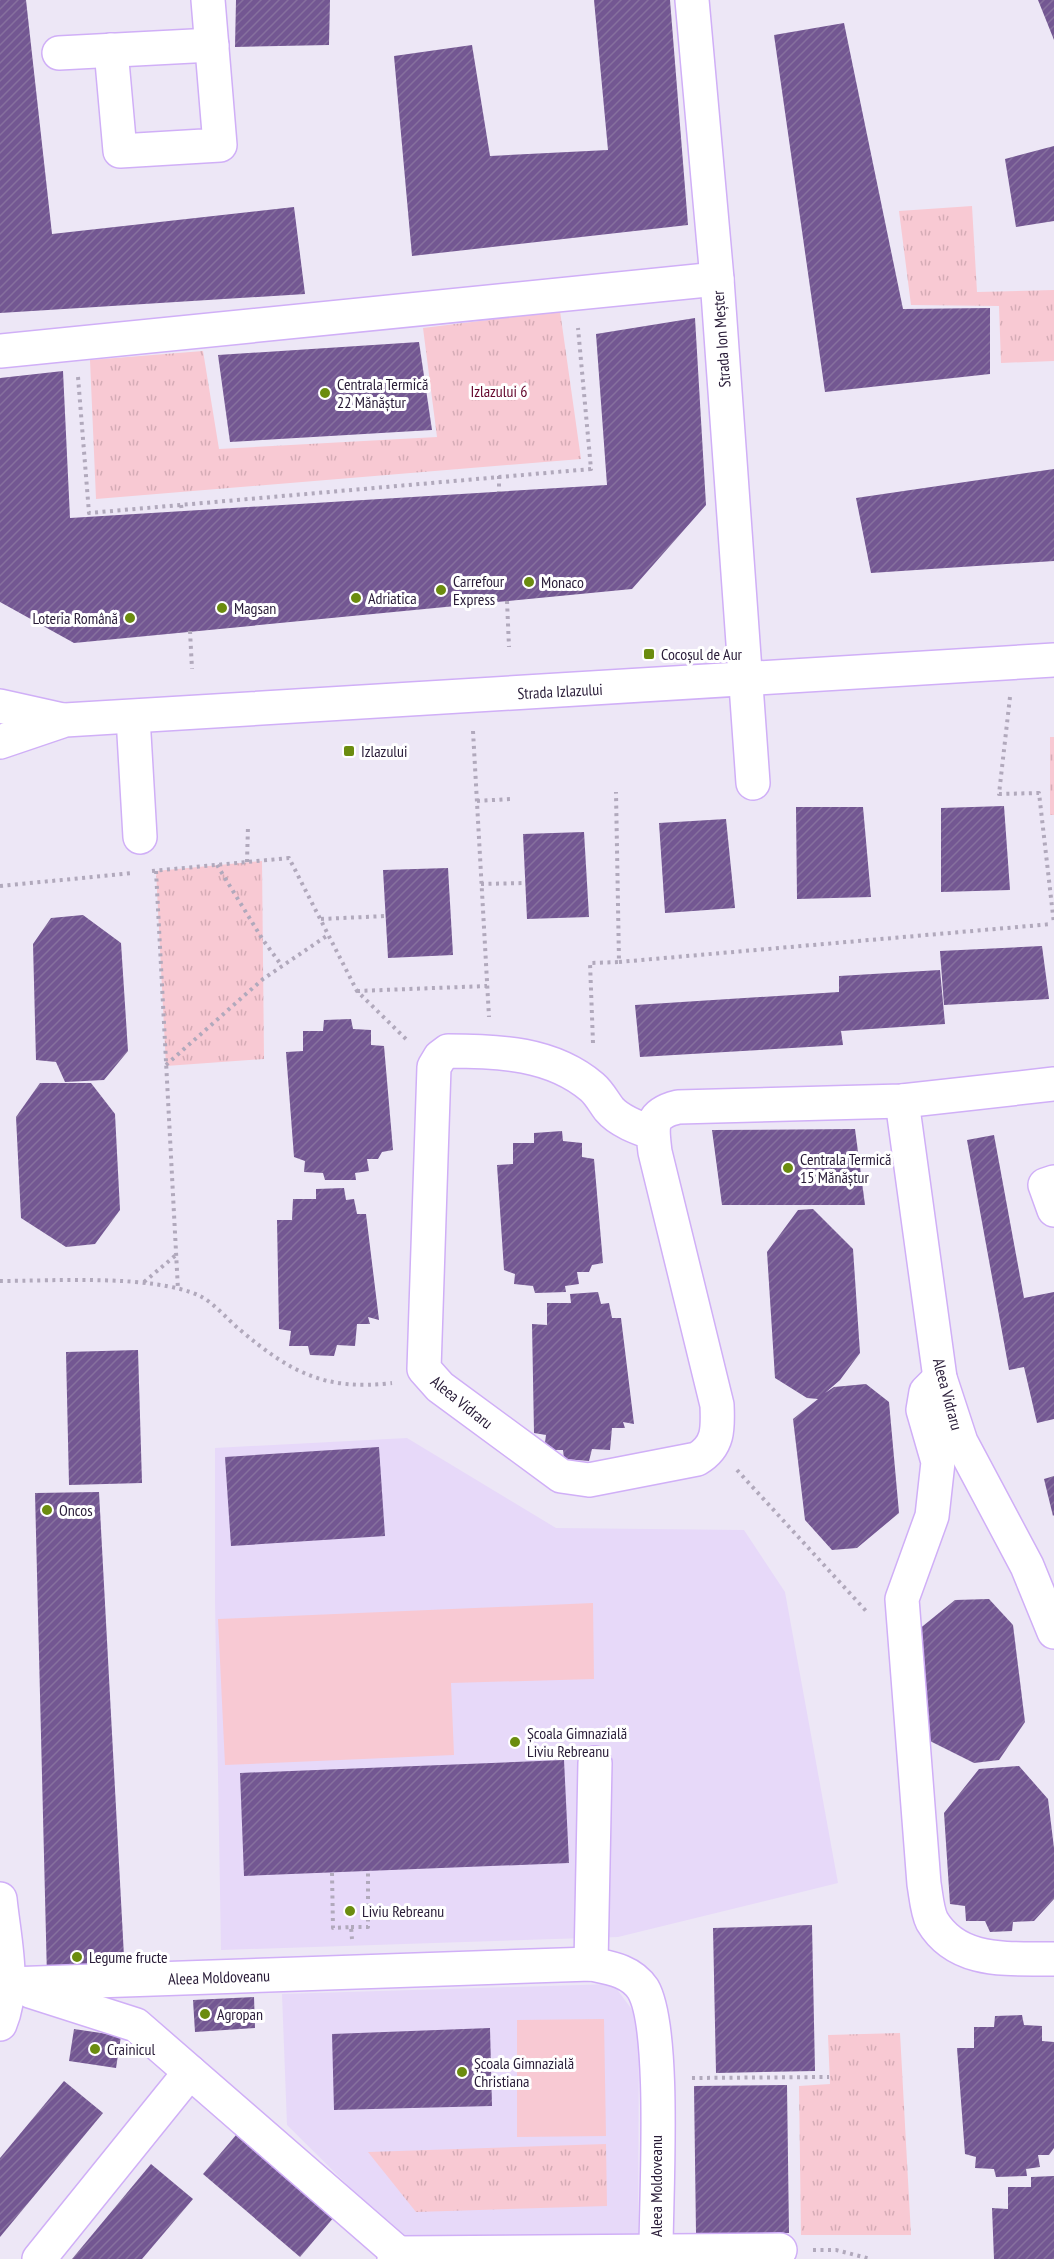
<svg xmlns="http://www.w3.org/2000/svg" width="1054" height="2259" viewBox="0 0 1054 2259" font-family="'PT Sans Narrow',sans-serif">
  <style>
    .built { fill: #e7d9f9 }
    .grass { fill: url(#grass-tufts) }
    .pitch { fill: #f8c9d3 }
    .building { fill: url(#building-hatch) }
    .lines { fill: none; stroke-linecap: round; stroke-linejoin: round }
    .minor-casing { stroke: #d0aff7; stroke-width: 36 }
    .major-casing { stroke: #d0aff7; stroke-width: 36 }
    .path { stroke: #b1a9bc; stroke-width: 4; stroke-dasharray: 3 4.5; stroke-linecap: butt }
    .minor { stroke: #fff; stroke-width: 33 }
    .major { stroke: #fff; stroke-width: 33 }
    .poi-dot { fill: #6b8c0f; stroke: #fff; stroke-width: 2 }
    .labels { text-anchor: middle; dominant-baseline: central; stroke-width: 6; stroke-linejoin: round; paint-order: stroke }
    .street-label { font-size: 16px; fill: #281b37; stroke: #fff }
    .poi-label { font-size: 16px; fill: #281b37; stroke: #fff; text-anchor: start }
    .park-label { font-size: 16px; fill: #63052b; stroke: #fff }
  </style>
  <defs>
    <pattern id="grass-tufts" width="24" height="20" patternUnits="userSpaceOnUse" patternTransform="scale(1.5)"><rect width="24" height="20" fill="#f8c9d3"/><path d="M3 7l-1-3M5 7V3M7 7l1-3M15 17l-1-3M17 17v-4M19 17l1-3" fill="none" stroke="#d5acb6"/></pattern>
    <pattern id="building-hatch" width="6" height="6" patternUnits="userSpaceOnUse" patternTransform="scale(1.5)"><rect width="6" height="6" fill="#735792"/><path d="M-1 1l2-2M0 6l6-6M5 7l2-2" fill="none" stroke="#86709e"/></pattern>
  </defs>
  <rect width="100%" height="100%" fill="#ede7f6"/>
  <g class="built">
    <path d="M 407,1438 L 556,1528 L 744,1530 L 785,1592 L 838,1883 L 618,1937 L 221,1950 L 215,1601 L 215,1448 Z"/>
    <path d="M 613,1984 L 639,2019 L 638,2240 L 408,2245 L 287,2125 L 282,1994 Z"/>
  </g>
  <g class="grass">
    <path d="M 972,206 L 977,292 L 1054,290 L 1054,361 L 1001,363 L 999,306 L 911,305 L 899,211 Z"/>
    <path d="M 560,311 L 581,459 L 96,499 L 90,360 L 203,351 L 219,449 L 437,437 L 423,328 Z"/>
    <rect x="1050" y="737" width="4" height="78"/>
    <path d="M 262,861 L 264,1059 L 166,1066 L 156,871 Z"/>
    <path d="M 900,2033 L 911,2235 L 801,2235 L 799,2086 L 830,2084 L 828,2035 Z"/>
    <path d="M 606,2144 L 607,2206 L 416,2212 L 368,2152 Z"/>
  </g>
  <g class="pitch">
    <path d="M 593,1603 L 594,1679 L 451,1683 L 454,1755 L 225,1765 L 218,1619 Z"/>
    <path d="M 604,2019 L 606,2136 L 517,2137 L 517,2020 Z"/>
  </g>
  <g class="building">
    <path d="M 0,0 L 26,0 L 52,234 L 294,207 L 305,294 L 0,313 Z"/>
    <path d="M 236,0 L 330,0 L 329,45 L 235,47 Z"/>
    <path d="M 594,0 L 670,0 L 688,225 L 412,256 L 394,56 L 472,45 L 490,156 L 608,150 Z"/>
    <path d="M 1038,0 L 1054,0 L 1054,40 Z"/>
    <path d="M 844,23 L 903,309 L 990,308 L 990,374 L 825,392 L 774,35 Z"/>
    <path d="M 1054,146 L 1054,221 L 1016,227 L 1005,159 Z"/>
    <path d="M 695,318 L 706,505 L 632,589 L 74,643 L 0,602 L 0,378 L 63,371 L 70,518 L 607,485 L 596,334 Z"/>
    <path d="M 419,342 L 432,430 L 230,442 L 218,355 Z"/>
    <path d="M 1054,469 L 1054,561 L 871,573 L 856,498 Z"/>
    <path d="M 1004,806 L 1010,890 L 941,892 L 941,808 Z"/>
    <path d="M 796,807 L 863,807 L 871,897 L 797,899 Z"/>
    <path d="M 726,819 L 735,908 L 665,913 L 659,823 Z"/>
    <path d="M 584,832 L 589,917 L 527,919 L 523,834 Z"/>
    <path d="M 448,868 L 453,955 L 388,958 L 383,870 Z"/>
    <path d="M 83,915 L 121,943 L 128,1051 L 104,1080 L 65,1082 L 56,1062 L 36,1060 L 33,944 L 51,918 Z"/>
    <path d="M 1042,946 L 1049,999 L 944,1005 L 940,951 Z"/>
    <path d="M 940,970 L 945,1024 L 841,1031 L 843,1045 L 640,1057 L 635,1005 L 839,992 L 839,976 Z"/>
    <path d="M 351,1019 L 353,1029 L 371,1030 L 371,1045 L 384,1046 L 393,1150 L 382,1152 L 378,1159 L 367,1159 L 369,1171 L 355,1173 L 356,1180 L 325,1180 L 323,1173 L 304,1172 L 305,1161 L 294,1157 L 286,1052 L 303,1051 L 303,1031 L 323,1031 L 324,1020 Z"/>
    <path d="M 40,1083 L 91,1083 L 115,1114 L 120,1210 L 95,1244 L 66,1247 L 21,1218 L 16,1117 Z"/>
    <path d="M 855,1129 L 865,1205 L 722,1205 L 712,1130 Z"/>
    <path d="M 562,1131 L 563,1141 L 582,1143 L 582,1157 L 594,1159 L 603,1263 L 592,1265 L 589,1272 L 577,1272 L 579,1284 L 565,1286 L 566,1292 L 535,1293 L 533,1286 L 514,1284 L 515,1274 L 504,1270 L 497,1165 L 513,1164 L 513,1143 L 534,1143 L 534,1133 Z"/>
    <path d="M 994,1135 L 1024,1298 L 1054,1292 L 1054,1419 L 1037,1423 L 1024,1367 L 1009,1370 L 967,1140 Z"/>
    <path d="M 344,1188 L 346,1200 L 354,1199 L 357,1214 L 366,1214 L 379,1320 L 368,1317 L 370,1324 L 357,1324 L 355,1346 L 337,1345 L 334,1356 L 310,1355 L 308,1346 L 289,1346 L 291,1331 L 279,1329 L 277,1220 L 292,1220 L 293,1199 L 316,1199 L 316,1189 Z"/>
    <path d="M 813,1209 L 853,1249 L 860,1353 L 840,1380 L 825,1393 L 834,1387 L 866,1384 L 889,1402 L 899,1513 L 857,1548 L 832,1550 L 805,1520 L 793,1419 L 818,1399 L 807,1398 L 775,1378 L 767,1252 L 798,1210 Z"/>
    <path d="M 598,1292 L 601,1304 L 609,1303 L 612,1318 L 621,1318 L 634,1424 L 623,1422 L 625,1428 L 612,1428 L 610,1450 L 592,1449 L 589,1461 L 564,1459 L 563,1450 L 544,1450 L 546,1435 L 534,1433 L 532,1324 L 547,1325 L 547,1303 L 571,1303 L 570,1294 Z"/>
    <path d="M 138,1350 L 142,1483 L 69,1485 L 66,1352 Z"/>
    <path d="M 379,1447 L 385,1536 L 231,1546 L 225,1457 Z"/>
    <path d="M 1054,1476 L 1054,1515 L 1053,1516 L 1044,1479 Z"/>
    <path d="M 99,1492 L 125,1975 L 47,1977 L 35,1493 Z"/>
    <path d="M 989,1599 L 1013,1625 L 1025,1722 L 999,1760 L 974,1763 L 930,1741 L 918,1630 L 955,1600 Z"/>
    <path d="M 564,1760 L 569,1863 L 244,1876 L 240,1773 Z"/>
    <path d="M 1019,1766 L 1048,1799 L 1054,1848 L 1054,1899 L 1034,1921 L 1013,1922 L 1012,1931 L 990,1932 L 985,1921 L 966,1921 L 965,1906 L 950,1904 L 944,1813 L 979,1769 Z"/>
    <path d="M 812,1925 L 815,2071 L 716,2073 L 713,1928 Z"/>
    <path d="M 254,1997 L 255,2028 L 195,2032 L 193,2000 Z"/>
    <path d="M 1022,2015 L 1024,2025 L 1042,2026 L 1042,2041 L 1054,2042 L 1054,2148 L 1049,2155 L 1038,2155 L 1040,2167 L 1026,2169 L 1027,2176 L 996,2177 L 994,2169 L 975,2168 L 976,2157 L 965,2154 L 957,2048 L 974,2048 L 974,2027 L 994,2027 L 995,2016 Z"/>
    <path d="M 490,2028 L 492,2106 L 334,2110 L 332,2034 Z"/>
    <path d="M 74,2029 L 121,2036 L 116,2068 L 69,2061 Z"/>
    <path d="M 64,2081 L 103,2113 L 0,2237 L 0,2158 Z"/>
    <path d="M 787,2085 L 789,2233 L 696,2233 L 694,2086 Z"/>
    <path d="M 242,2128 L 340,2210 L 300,2257 L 203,2174 Z"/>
    <path d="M 151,2164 L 193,2199 L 142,2259 L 72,2259 Z"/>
    <path d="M 1054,2176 L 1054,2259 L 994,2259 L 992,2208 L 1008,2209 L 1008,2187 L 1031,2187 L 1031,2177 Z"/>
  </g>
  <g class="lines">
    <g class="minor-casing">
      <g id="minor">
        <path d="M 692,0 L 717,279 L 753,783"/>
        <path d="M 111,50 L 120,151 L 220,145 L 208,0"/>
        <path d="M 59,53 L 212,45"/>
        <path d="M 0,351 L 717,279"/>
        <path d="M 133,717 L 140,837"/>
        <path d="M 902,1101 L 940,1378 L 961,1442 L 1027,1566 L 1054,1632"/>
        <path d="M 653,1133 C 638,1128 619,1121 609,1109 C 603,1101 599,1093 592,1087 C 552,1053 499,1051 448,1051 L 440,1057 L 434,1067 L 424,1369 L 440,1387 L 561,1476 L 589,1480 L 697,1459 C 719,1446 718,1428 717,1405 L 655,1152 C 652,1126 649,1114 678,1107 L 902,1101 L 1054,1084"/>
        <path d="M 1054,1182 L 1045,1185 L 1054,1210"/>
        <path d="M 940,1378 L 926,1392 L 923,1410 L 938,1462 L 932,1516 L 902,1599 L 924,1884 C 926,1895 927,1911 932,1921 C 958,1965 1010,1958 1054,1959"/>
        <path d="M 0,1899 C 4,1939 16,1986 0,2024"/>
        <path d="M 591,1964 L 595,1763"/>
        <path d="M 8,1984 L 591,1964 C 611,1968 631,1971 643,1989 C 666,2028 656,2197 656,2250"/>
        <path d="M 30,1991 L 136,2025 L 405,2259"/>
        <path d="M 39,2259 L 190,2072"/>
        <path d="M 394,2259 L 399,2253 L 780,2250"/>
      </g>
    </g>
    <g class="major-casing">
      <g id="major">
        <path d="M 0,706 L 63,720"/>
        <path d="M 0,742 L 65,720 L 1054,660"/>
      </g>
    </g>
    <g class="path">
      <path d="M 78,377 L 89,513 L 591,469 L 578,328"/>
      <path d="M 499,476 L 499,492"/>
      <path d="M 181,505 L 182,511"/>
      <path d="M 507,601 L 509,647"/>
      <path d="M 190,631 L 192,669"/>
      <path d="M 1010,697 L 999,794 L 1039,793 L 1054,924"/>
      <path d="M 473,731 L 489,1017"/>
      <path d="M 477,801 L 510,799"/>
      <path d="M 247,862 L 248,826"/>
      <path d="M 217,865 L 263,940 L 282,966"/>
      <path d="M 152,871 L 289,858 L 357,991 L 408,1041"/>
      <path d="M 156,871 L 178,1290"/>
      <path d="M 481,884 L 525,883"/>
      <path d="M 0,886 L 133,873"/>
      <path d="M 321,919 L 386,916"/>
      <path d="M 619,962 L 1052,924"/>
      <path d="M 357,991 L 487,986"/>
      <path d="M 593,1043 L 590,963 L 619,962 L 616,792"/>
      <path d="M 166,1065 L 263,979 L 328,935"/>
      <path d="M 0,1281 C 53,1281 154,1274 200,1296 C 214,1303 227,1319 239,1329 C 290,1372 324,1391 392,1383"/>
      <path d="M 144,1282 L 176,1255"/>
      <path d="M 737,1470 L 867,1612"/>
      <path d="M 332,1873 L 333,1928 L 351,1927 L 352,1939"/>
      <path d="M 351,1927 L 368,1927 L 368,1872"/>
      <path d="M 692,2078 L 829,2077"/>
      <path d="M 813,2250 L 836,2250 L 871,2259"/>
    </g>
    <use href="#minor" class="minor"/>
    <use href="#major" class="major"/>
  </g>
  <g class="poi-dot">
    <circle cx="325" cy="393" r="6"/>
    <circle cx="529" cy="582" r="6"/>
    <circle cx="441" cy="590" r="6"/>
    <circle cx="356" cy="598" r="6"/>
    <circle cx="222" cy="608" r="6"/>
    <circle cx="130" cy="618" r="6"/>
    <rect x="643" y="648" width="12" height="12" rx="3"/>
    <rect x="343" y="745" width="12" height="12" rx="3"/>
    <circle cx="788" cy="1168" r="6"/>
    <circle cx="47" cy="1510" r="6"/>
    <circle cx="515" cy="1742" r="6"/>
    <circle cx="350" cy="1911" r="6"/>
    <circle cx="77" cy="1957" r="6"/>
    <circle cx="205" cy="2014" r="6"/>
    <circle cx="95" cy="2049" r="6"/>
    <circle cx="462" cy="2072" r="6"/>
  </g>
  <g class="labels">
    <g class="street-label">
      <text transform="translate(721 339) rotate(-94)">Strada Ion Meșter</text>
      <text transform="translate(560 691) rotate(-3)">Strada Izlazului</text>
      <text transform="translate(948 1394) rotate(75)">Aleea Vidraru</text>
      <text transform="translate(462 1402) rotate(39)">Aleea Vidraru</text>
      <text transform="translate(219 1977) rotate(-2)">Aleea Moldoveanu</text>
      <text transform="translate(656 2186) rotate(-90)">Aleea Moldoveanu</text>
    </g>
    <g class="poi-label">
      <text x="337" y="384">Centrala Termică<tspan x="337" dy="18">22 Mănăștur</tspan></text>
      <text x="453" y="581">Carrefour<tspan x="453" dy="18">Express</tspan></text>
      <text x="541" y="582">Monaco</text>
      <text x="368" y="598">Adriatica</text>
      <text x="234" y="608">Magsan</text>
      <text x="118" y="618" text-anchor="end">Loteria Română</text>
      <text x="661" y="654">Cocoșul de Aur</text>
      <text x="361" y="751">Izlazului</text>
      <text x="800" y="1159">Centrala Termică<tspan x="800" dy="18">15 Mănăștur</tspan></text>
      <text x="59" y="1510">Oncos</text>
      <text x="527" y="1733">Școala Gimnazială<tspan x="527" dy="18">Liviu Rebreanu</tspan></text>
      <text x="362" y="1911">Liviu Rebreanu</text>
      <text x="89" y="1957">Legume fructe</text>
      <text x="217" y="2014">Agropan</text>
      <text x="107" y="2049">Crainicul</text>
      <text x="474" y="2063">Școala Gimnazială<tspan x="474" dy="18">Christiana</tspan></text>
    </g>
    <g class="park-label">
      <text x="499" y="391">Izlazului 6</text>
    </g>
  </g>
</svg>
